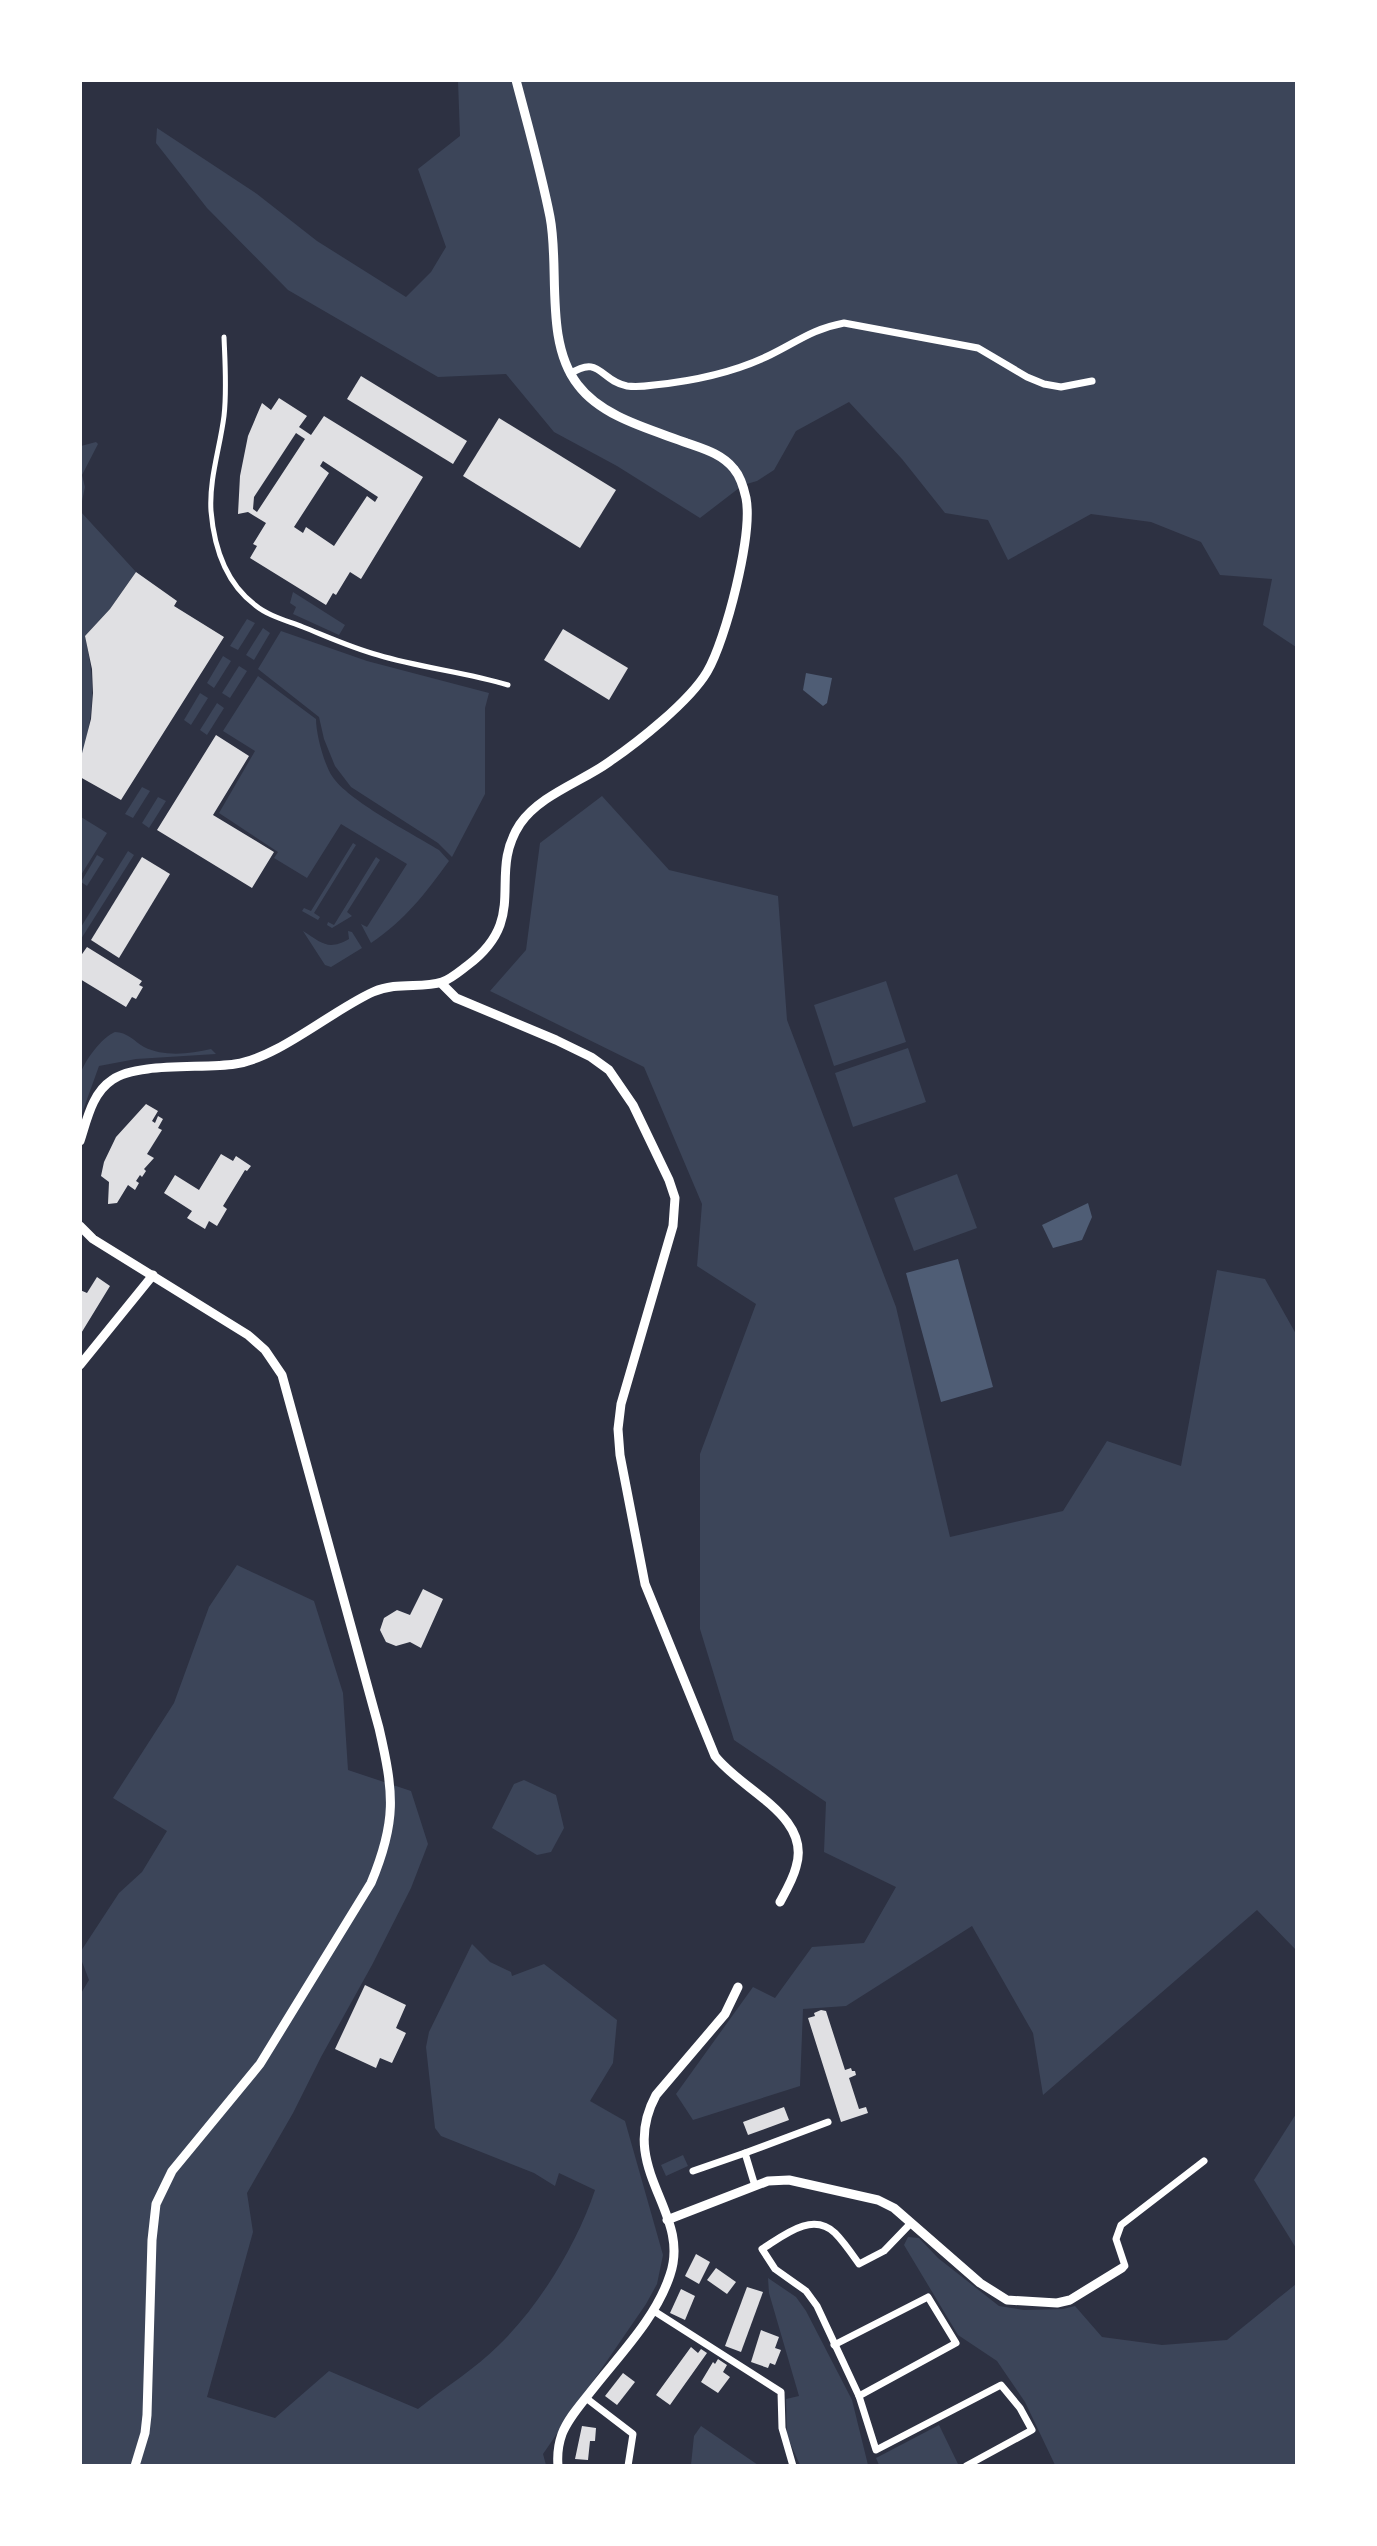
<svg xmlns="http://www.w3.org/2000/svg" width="1377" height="2546" viewBox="0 0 1377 2546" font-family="'Roboto Condensed',sans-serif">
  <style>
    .green { fill: #3c4559 }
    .water { fill: #4f5d75 }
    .building { fill: #e0e0e3; fill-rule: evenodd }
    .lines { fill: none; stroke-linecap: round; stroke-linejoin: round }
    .pedestrian { stroke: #fff; stroke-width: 5 }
    .minor { stroke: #fff; stroke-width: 7 }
    .tertiary { stroke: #fff; stroke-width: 9 }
  </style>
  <rect width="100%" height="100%" fill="#2d3142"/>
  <g class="green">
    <path d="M 458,81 L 1296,81 L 1296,647 L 1263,625 L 1272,579 L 1220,575 L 1201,542 L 1151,522 L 1091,514 L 1008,560 L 988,520 L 945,513 L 902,459 L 849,402 L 796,431 L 774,470 L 757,481 L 743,485 L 700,518 L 617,466 L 554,432 L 506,374 L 438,377 L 288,290 L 207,208 L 156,143 L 157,128 L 257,194 L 317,241 L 406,297 L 431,272 L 446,247 L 418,169 L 460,136 Z"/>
    <path d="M 96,442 L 98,444 L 82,475 L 85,487 L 81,506 L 81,446 Z"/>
    <path d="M 81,512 L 136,572 L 110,609 L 85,636 C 96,684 94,713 81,761 Z"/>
    <path d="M 293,592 L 345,625 L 339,635 L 293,614 L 296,607 L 290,603 Z"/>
    <path d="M 247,619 L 255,623 L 238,650 L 230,646 Z"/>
    <path d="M 263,628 L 270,633 L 254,660 L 246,655 Z"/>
    <path d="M 281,631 L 367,661 L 489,693 L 485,708 L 485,794 L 452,857 L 438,843 L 351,787 L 335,766 L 324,739 L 319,717 L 258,669 Z"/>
    <path d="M 223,656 L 231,661 L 214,688 L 207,683 Z"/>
    <path d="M 239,666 L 247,671 L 230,698 L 222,693 Z"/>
    <path d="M 258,676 L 316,719 C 316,734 324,764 332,776 C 347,800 413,834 439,850 L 449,861 C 425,894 405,920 371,943 L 361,924 L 367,927 L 407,864 L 341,824 L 307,878 L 274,858 L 278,852 L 219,813 L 255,751 L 223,731 Z"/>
    <path d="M 200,693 L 208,698 L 191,725 L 184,720 Z"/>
    <path d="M 217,703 L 224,708 L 207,735 L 200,730 Z"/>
    <path d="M 142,787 L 150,791 L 133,818 L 125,814 Z"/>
    <path d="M 602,796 L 669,870 L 778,896 L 787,1020 L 896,1307 L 950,1537 L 1063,1511 L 1107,1441 L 1181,1466 L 1217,1270 L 1265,1279 L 1296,1334 L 1296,1950 L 1257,1910 L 1043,2095 L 1033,2033 L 972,1926 L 846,2006 L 803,2009 L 800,2086 L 693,2120 L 676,2094 L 753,1987 L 775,1998 L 812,1947 L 864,1943 L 896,1887 L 824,1852 L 826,1802 L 734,1740 L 700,1629 L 700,1454 L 756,1304 L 697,1266 L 702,1204 L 644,1067 L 490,991 L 526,950 L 540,843 Z"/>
    <path d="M 158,797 L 166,801 L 149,828 L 142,823 Z"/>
    <path d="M 81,817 L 107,833 L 81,875 Z"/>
    <path d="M 353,843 L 356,845 L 314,913 L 320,917 L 318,920 L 302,911 L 304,908 L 311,911 Z"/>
    <path d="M 128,851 L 134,855 L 81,939 L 81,927 Z"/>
    <path d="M 97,855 L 104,859 L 87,886 L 81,882 Z"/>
    <path d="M 376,857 L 380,860 L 347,912 L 352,916 L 332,928 L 327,925 L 328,922 L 334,925 Z"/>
    <path d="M 303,931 C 322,943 328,951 349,939 L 348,931 L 352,932 L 362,948 L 331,967 L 325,965 Z"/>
    <path d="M 886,981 L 906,1042 L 834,1066 L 814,1005 Z"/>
    <path d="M 115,1032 C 127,1032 134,1041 144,1047 C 164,1057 190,1054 211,1049 L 216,1054 L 136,1059 L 99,1066 L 81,1116 C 80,1103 78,1088 80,1076 C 83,1062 102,1037 115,1032 Z"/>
    <path d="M 908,1048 L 926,1102 L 853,1127 L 835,1073 Z"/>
    <path d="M 957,1174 L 977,1228 L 914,1251 L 894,1198 Z"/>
    <path d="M 237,1565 L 314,1601 L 343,1693 L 348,1770 L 411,1791 L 428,1844 L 411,1888 L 372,1965 L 321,2057 L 293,2113 L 247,2193 L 253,2232 L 207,2397 L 275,2418 L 329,2371 L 418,2409 C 444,2388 475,2369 499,2345 C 540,2305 577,2244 595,2190 L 559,2173 L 555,2186 L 534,2173 L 441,2136 L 435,2128 L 426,2047 L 429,2032 L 472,1944 L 490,1962 L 511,1972 L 512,1976 L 544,1964 L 617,2020 L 613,2063 L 590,2101 L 625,2121 L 663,2255 L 657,2284 L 646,2304 L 543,2454 L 546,2465 L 81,2465 L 80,1995 L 89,1980 L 81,1959 L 81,1951 L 119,1893 L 142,1872 L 167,1831 L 113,1798 L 174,1703 L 209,1607 Z"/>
    <path d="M 524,1780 L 556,1795 L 564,1828 L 551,1852 L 537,1855 L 492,1828 L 514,1784 Z"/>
    <path d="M 1296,2114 L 1296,2248 L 1254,2180 Z"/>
    <path d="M 683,2155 L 688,2166 L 666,2176 L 661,2165 Z"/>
    <path d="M 908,2237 L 919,2238 L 938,2258 L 999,2306 L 1024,2310 L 1063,2309 L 1075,2306 L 1102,2337 L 1162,2345 L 1227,2340 L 1296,2284 L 1296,2465 L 1055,2465 L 1025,2402 L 997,2361 L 958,2335 L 904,2245 Z"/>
    <path d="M 768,2278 L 796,2297 L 806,2311 L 852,2400 L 868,2465 L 800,2465 L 787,2436 L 786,2399 L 799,2396 L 769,2293 Z"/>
    <path d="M 939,2425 L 958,2464 L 879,2465 L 876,2458 Z"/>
    <path d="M 701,2426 L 758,2465 L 691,2465 L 694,2436 Z"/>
  </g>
  <g class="water">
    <path d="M 806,673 L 832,678 L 827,703 L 823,706 L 803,690 Z"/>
    <path d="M 1088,1203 L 1092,1217 L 1082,1240 L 1053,1248 L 1042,1225 Z"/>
    <path d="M 958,1259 L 993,1387 L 941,1402 L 906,1273 Z"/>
  </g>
  <g class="building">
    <path d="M 361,376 L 467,441 L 453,464 L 347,399 Z"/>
    <path d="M 279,398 L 307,416 L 299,427 L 311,435 L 324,416 L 423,477 L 361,579 L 350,572 L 336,595 L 333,593 L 326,605 L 250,558 L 257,546 L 253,544 L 266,523 L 248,512 L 238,514 L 240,476 L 248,436 L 262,403 L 271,410 ZM 296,433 L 305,439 L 257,512 L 253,509 L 254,497 ZM 323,461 L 378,497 L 375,502 L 367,496 L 334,546 L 306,527 L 303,533 L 294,527 L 329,473 L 320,466 Z"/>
    <path d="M 499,418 L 616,490 L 580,548 L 463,476 Z"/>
    <path d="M 136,572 L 177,601 L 174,606 L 224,637 L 121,800 L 80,777 L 80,761 L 91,719 L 93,693 L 92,669 L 85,636 L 110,609 Z"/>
    <path d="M 563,629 L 628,668 L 609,700 L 544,660 Z"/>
    <path d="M 216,735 L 249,756 L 213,815 L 274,852 L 252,888 L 157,830 Z"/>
    <path d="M 142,857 L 170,874 L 119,958 L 91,940 Z"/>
    <path d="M 87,947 L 142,981 L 139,985 L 143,987 L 136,999 L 132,997 L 126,1007 L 80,979 L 80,957 Z"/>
    <path d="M 146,1104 L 158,1111 L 152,1121 L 155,1123 L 158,1116 L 163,1119 L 158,1128 L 162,1130 L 147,1154 L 154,1158 L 144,1169 L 146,1171 L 142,1177 L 140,1175 L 136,1181 L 139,1183 L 135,1190 L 128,1185 L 117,1203 L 108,1204 L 109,1182 L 101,1176 L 104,1162 L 116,1137 Z"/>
    <path d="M 221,1154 L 233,1161 L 236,1156 L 251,1166 L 247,1171 L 245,1170 L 223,1206 L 227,1209 L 217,1226 L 209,1221 L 205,1229 L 187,1218 L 192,1211 L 164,1193 L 175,1175 L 199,1190 Z"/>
    <path d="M 97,1277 L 110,1286 L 80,1335 L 80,1290 L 87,1293 Z"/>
    <path d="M 423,1589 L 443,1599 L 421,1648 L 410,1642 L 396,1646 L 386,1642 L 380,1630 L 384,1618 L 397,1610 L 410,1615 Z"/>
    <path d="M 365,1985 L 406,2005 L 396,2028 L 406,2033 L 392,2063 L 380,2058 L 376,2068 L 335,2049 Z"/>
    <path d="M 821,2010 L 826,2011 L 845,2070 L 851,2068 L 852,2071 L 855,2071 L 856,2075 L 849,2078 L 859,2109 L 866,2107 L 868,2113 L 841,2122 L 808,2018 L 815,2016 L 814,2013 Z"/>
    <path d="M 784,2107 L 789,2120 L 748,2135 L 743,2122 Z"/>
    <path d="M 696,2254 L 710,2262 L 699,2284 L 685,2276 Z"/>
    <path d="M 716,2268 L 736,2282 L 727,2294 L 707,2280 Z"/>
    <path d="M 747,2287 L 763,2292 L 741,2352 L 725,2346 Z"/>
    <path d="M 681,2289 L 695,2296 L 685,2320 L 670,2313 Z"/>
    <path d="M 761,2330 L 779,2337 L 775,2348 L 781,2350 L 775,2365 L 770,2363 L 768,2368 L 751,2362 Z"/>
    <path d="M 691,2347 L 698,2353 L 701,2349 L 707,2353 L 670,2405 L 656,2395 Z"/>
    <path d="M 718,2359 L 727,2365 L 723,2372 L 730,2377 L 718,2393 L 701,2382 L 713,2362 L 715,2364 Z"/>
    <path d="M 623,2373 L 635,2382 L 617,2405 L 605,2396 Z"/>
    <path d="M 582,2426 L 596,2428 L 595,2441 L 590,2441 L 588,2460 L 575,2459 Z"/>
  </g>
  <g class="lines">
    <path class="pedestrian" d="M 224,337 C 225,363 227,390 224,416 C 220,448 209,479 211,511 C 214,547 226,583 255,605 C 268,616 288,621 303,627 C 328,637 352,648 378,655 C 421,668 465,672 508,685"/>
    <g class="minor">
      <path d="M 570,374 C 600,354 600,381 627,386 C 635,387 647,386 654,385 C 693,381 735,372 770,355 C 797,342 812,329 844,323 L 978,348 L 1027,377 L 1044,384 L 1061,387 L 1092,381"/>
      <path d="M 745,2153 L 828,2122"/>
      <path d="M 693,2171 L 745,2153 L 755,2186"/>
      <path d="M 911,2223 L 884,2251 L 859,2264 C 852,2254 844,2242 835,2233 C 812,2211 783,2236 762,2249 L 775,2269 L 806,2291 L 817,2306 L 859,2396 L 876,2450 L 1001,2385 L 1020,2408 L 1032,2430 L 966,2466"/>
      <path d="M 1122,2268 L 1125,2266 L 1116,2239 L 1121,2225 L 1204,2161"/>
      <path d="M 654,2311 L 781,2392 L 782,2428 L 793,2466"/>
      <path d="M 834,2345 L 928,2297 L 956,2343 L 859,2396"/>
      <path d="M 586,2398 L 633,2434 L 628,2466"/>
    </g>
    <g class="tertiary">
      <path d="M 441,983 L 456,998 L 556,1040 L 591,1057 L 609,1070 L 633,1105 L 669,1180 L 675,1198 L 673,1226 L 621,1404 L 618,1429 L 620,1455 L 645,1584 L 715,1756 C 742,1791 812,1816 796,1867 C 793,1879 786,1891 780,1902"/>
      <path d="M 80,1141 C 87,1120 92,1093 112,1080 C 136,1062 203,1069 235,1064 C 278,1058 331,1011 373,992 C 398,981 421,989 442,982 C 451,979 460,971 468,965 C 531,917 486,876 520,824 C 540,795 581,782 609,762 C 638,742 689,702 707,672 C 726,640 753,534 746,498 C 744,489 740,476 734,469 C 722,454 704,449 687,443 C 650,429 602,417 578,385 C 544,342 560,268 550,217 C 541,171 528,126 516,80"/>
      <path d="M 80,1226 L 93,1239 L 248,1335 L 265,1350 L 282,1375 L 379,1728 C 394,1793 397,1821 371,1883 L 260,2064 L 172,2171 L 156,2204 L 152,2240 L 147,2415 L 145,2433 L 135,2466"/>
      <path d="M 80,1365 L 153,1275"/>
      <path d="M 667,2220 L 768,2181 L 789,2180 L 878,2200 L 894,2208 L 980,2283 L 1007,2300 L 1057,2303 L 1070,2300 L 1122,2268"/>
      <path d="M 558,2466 C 557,2454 558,2445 562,2434 C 568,2418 582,2403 592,2390 C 620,2354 656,2318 670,2275 C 692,2212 616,2169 656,2095 L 725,2014 L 738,1987"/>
    </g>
  </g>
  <rect width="1377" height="2546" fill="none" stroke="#ffffff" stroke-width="164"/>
</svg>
